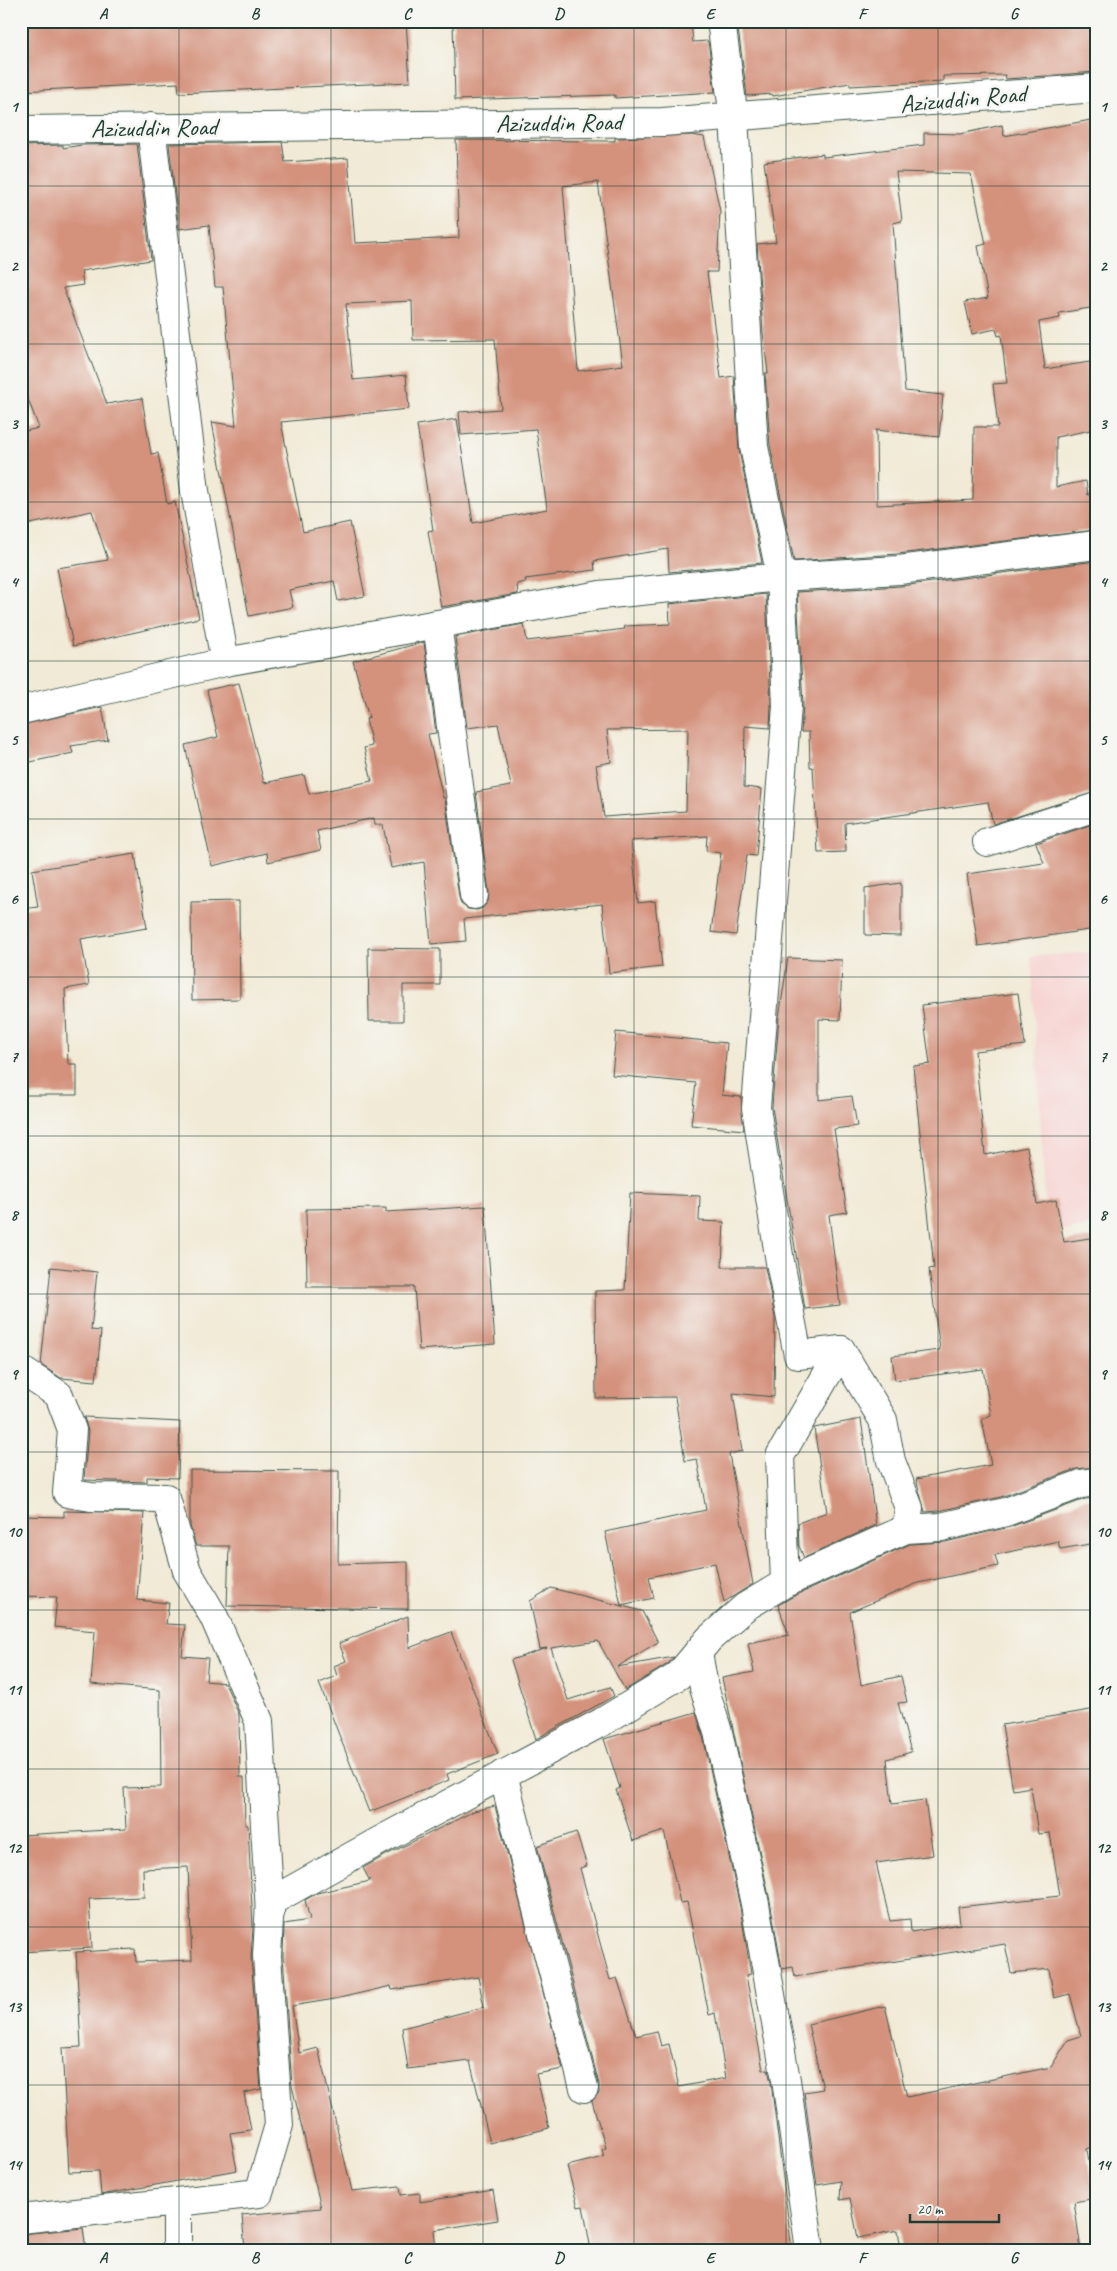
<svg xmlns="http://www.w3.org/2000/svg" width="1117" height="2271" viewBox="0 0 1117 2271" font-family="Caveat,sans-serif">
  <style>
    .built { fill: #f7d0cf }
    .building { fill: #d4927d; fill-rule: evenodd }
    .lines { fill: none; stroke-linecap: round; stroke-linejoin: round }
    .minor-casing { stroke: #3e574c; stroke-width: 30 }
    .minor { stroke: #fff; stroke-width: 28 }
    .grid { fill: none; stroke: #1f3d34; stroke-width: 1; stroke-opacity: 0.55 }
    .labels { text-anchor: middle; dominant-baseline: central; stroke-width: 5; stroke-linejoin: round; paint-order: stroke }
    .street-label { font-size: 25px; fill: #1f3d34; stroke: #f6f6f2 }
    .neatline { fill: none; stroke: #1f3d34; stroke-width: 2 }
    .grid-label { font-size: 16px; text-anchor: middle; font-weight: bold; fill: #1f3d34 }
  </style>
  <rect width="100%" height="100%" fill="#f6f6f2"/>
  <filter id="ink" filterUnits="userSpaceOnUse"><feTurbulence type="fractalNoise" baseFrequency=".02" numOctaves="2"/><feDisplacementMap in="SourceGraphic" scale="10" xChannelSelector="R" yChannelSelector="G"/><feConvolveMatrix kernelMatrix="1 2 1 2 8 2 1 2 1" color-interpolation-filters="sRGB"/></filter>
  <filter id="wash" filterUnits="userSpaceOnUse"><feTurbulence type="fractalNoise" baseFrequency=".0096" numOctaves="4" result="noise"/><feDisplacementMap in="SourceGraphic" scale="20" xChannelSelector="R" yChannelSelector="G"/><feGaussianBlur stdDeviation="1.12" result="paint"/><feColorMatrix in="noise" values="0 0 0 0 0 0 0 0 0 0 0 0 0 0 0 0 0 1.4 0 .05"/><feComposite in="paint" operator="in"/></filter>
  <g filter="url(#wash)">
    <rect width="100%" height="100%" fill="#f1ead6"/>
    <path class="built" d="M 1096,952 L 1096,1225 L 1047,1233 L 1031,956 Z"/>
    <g id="blocks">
      <g class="building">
        <path d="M 21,21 L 134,21 L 134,24 L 213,21 L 406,21 L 410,82 L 179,93 L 178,83 L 21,91 Z"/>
        <path d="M 453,21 L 691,21 L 693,42 L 708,41 L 715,92 L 615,98 L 615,95 L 455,100 Z"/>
        <path d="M 737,21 L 1096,21 L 1096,72 L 1006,79 L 1005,75 L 943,76 L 943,81 L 850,86 L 850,83 L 773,96 L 772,94 L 747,96 Z"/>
        <path d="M 1096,119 L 1096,307 L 1059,313 L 1060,318 L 1039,322 L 1045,369 L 1096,361 L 1096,429 L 1056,437 L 1056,487 L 1086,481 L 1088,495 L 1096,494 L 1096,530 L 898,554 L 794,561 L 770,445 L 765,373 L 768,373 L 763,332 L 757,244 L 776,242 L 764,162 L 823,154 L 823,157 L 924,145 L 924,133 L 960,134 L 1002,125 L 1004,136 ZM 896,172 L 971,174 L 986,244 L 978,246 L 988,298 L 965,302 L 972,334 L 996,329 L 998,336 L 1001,335 L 1007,383 L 993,384 L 998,427 L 974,427 L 973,500 L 877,505 L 876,430 L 939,437 L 943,395 L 905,391 L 893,223 L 902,221 Z"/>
        <path d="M 692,135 L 704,137 L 720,211 L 717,272 L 707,272 L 721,378 L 734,376 L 739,450 L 762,563 L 669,572 L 668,549 L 594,561 L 595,570 L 525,579 L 526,582 L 517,584 L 518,594 L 441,607 L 428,531 L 433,530 L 417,425 L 457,419 L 473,523 L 547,509 L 536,429 L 461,435 L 459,412 L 501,409 L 495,339 L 413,340 L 412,301 L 346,304 L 353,380 L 406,375 L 409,409 L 281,422 L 303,532 L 350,522 L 365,596 L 338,601 L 334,581 L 289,590 L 293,607 L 249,616 L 212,422 L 236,426 L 223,287 L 215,287 L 209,225 L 179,229 L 169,144 L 282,142 L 285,162 L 348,158 L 355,243 L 459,238 L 456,140 L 615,141 L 615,138 ZM 598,182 L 623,365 L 578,371 L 563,186 Z"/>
        <path d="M 137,144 L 151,260 L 81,271 L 83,285 L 63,288 L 107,404 L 142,398 L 151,454 L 158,453 L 167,504 L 175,502 L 199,618 L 73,646 L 57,568 L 108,560 L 92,511 L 21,526 L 21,432 L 39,428 L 21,381 L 21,146 L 63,145 L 63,148 L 82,145 Z"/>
        <path d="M 1096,561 L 1096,792 L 993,824 L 988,802 L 845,823 L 846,852 L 818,853 L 813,767 L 810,767 L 809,732 L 801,732 L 803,705 L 797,592 L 901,586 Z"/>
        <path d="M 766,594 L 771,706 L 770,728 L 745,726 L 744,787 L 762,789 L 756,856 L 747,855 L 736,935 L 711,932 L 721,853 L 706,851 L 707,836 L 631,841 L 638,903 L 655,901 L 662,967 L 609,973 L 602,904 L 464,919 L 466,941 L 431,944 L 424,862 L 391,868 L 383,825 L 375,825 L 374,818 L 317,831 L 321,850 L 268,862 L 267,853 L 212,866 L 185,745 L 218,737 L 207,690 L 239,683 L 264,783 L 304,775 L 309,794 L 372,781 L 364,748 L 372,746 L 366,719 L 369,718 L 353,661 L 424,642 L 436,733 L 428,734 L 443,798 L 445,798 L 459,897 L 461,904 L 468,909 L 477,910 L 483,908 L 488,901 L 489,893 L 476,792 L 511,786 L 498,724 L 467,728 L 455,637 L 524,624 L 527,641 L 625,629 L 624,626 L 670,624 L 669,604 ZM 688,729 L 686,811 L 604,817 L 596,765 L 611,762 L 607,730 Z"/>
        <path d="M 102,707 L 108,740 L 71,746 L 73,753 L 21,764 L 21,725 Z"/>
        <path d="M 1096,823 L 1096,834 L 1091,836 L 1096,865 L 1096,929 L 978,946 L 967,874 L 1044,863 L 1036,843 Z"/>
        <path d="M 135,854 L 147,928 L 81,939 L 89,985 L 65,989 L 68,1064 L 77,1064 L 77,1095 L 22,1095 L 21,909 L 38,907 L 32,870 Z"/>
        <path d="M 901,883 L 901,936 L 865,935 L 865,888 Z"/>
        <path d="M 239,901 L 240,999 L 192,1000 L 191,902 Z"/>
        <path d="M 368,948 L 440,949 L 440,985 L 403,985 L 403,1021 L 369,1021 Z"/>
        <path d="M 788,958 L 842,960 L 840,1020 L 819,1019 L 819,1100 L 852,1096 L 857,1126 L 834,1129 L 847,1212 L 829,1215 L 840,1305 L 805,1309 L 772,1107 L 779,1018 Z"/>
        <path d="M 1018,993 L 1025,1045 L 975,1051 L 985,1155 L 1027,1147 L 1037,1204 L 1056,1200 L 1064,1242 L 1096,1237 L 1096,1467 L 1076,1469 L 1001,1497 L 939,1511 L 925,1512 L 916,1479 L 991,1465 L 982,1419 L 991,1415 L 983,1369 L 895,1380 L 892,1356 L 940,1350 L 929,1269 L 934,1268 L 913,1066 L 930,1064 L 922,1005 Z"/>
        <path d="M 616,1032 L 727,1043 L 722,1095 L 741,1097 L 744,1130 L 691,1125 L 696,1083 L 612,1075 Z"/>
        <path d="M 630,1193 L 700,1196 L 699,1221 L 724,1222 L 722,1267 L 765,1267 L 775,1317 L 774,1397 L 733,1393 L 742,1451 L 729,1454 L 753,1584 L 724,1602 L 715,1563 L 649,1577 L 654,1598 L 621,1605 L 605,1532 L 706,1510 L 697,1459 L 685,1461 L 675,1397 L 596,1398 L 595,1291 L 625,1290 Z"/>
        <path d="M 485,1206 L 495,1344 L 419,1350 L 414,1287 L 307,1287 L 306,1209 L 386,1208 L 386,1212 Z"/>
        <path d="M 51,1267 L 97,1272 L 91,1330 L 101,1331 L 96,1381 L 61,1378 L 41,1365 Z"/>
        <path d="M 84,1417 L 180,1422 L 178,1478 L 147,1477 L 147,1482 L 84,1480 L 88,1431 Z"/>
        <path d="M 861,1419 L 876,1525 L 804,1558 L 799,1546 L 798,1523 L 827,1512 L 814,1428 Z"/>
        <path d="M 190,1470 L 339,1471 L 338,1564 L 408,1562 L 408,1609 L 227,1606 L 229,1546 L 196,1546 L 190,1526 Z"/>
        <path d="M 1096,1498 L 1096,1543 L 1060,1549 L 1058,1541 L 995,1555 L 998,1566 L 918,1583 L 850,1612 L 861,1685 L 901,1676 L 907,1702 L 898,1703 L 911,1752 L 887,1759 L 892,1804 L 925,1800 L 933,1855 L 876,1863 L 890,1921 L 910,1919 L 911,1932 L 960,1924 L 958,1907 L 1060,1896 L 1050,1833 L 1038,1834 L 1031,1787 L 1013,1790 L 1002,1725 L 1096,1709 L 1096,2145 L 1087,2149 L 1095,2198 L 1074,2202 L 1081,2250 L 901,2250 L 898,2230 L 858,2238 L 850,2198 L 840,2200 L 841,2181 L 817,2185 L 804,2092 L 823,2089 L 808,2024 L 885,2006 L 907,2097 L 1051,2067 L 1068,2040 L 1081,2036 L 1070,1994 L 1054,1998 L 1049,1969 L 1011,1973 L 1005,1944 L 795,1977 L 793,1967 L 782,1969 L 770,1901 L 722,1678 L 754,1672 L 748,1643 L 789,1635 L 778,1605 L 792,1597 L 910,1544 L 945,1542 L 1010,1527 L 1085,1499 Z"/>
        <path d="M 64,1511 L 144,1513 L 137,1600 L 169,1603 L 166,1624 L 185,1625 L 182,1656 L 208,1658 L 206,1681 L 225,1683 L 239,1715 L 240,1777 L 244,1777 L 245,1825 L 248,1825 L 253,1928 L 251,1957 L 261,2089 L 244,2093 L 251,2130 L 230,2133 L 237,2170 L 101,2195 L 99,2171 L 69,2172 L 62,2048 L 81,2047 L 76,1952 L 135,1949 L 136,1962 L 192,1960 L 188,1867 L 143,1869 L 144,1897 L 89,1899 L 92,1948 L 21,1952 L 21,1835 L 126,1829 L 124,1788 L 161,1787 L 160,1690 L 91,1684 L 95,1631 L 54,1627 L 57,1597 L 21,1596 L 21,1516 L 64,1517 Z"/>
        <path d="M 551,1588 L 642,1611 L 658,1642 L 617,1667 L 674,1657 L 668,1664 L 625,1690 L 598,1641 L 551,1648 L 568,1700 L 610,1687 L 614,1696 L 536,1739 L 511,1660 L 547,1648 L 540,1649 L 530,1601 Z"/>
        <path d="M 408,1616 L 409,1648 L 451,1632 L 498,1754 L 447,1774 L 449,1780 L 369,1812 L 319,1683 L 337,1676 L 334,1666 L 346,1661 L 339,1643 Z"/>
        <path d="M 696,1712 L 703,1736 L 740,1907 L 751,1974 L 746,1975 L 763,2070 L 768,2069 L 771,2082 L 792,2250 L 591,2250 L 583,2206 L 578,2207 L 567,2166 L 604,2157 L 602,2149 L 606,2148 L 592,2101 L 599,2093 L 599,2084 L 537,1846 L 576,1832 L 587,1866 L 580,1868 L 610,1980 L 617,1978 L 636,2036 L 657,2031 L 661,2046 L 669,2044 L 679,2087 L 726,2078 L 715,2013 L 709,2015 L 687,1902 L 680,1903 L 664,1831 L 633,1841 L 616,1790 L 620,1788 L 604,1739 Z"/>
        <path d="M 495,1806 L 563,2069 L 536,2074 L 549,2128 L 490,2143 L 470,2061 L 408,2069 L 402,2028 L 484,2007 L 478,1977 L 392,1990 L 391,1986 L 335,1999 L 292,2006 L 299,2053 L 318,2048 L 352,2191 L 400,2186 L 401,2195 L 420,2193 L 420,2202 L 493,2190 L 498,2220 L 434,2230 L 436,2250 L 245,2250 L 242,2215 L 321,2208 L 292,2086 L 283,1956 L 284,1924 L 310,1920 L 305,1900 L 317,1893 L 370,1881 L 363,1868 L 386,1855 L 474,1811 Z"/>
        <path d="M 83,2228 L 86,2250 L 21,2250 L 21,2234 Z"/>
      </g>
    </g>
  </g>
  <g filter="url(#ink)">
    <use href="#blocks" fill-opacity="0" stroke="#3e574c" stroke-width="1"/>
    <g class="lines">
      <g class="minor-casing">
        <g id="minor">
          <path d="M 721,21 L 734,118 L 754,447 L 781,577 L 787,706 L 756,1108 L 780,1262 L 798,1355 L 841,1350 L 883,1420 L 891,1461 L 909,1508 L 906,1529"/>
          <path d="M 151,127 L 195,491 L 225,662"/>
          <path d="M 21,130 L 663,122 L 1096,88"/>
          <path d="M 437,624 L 474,895"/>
          <path d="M 21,710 L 225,662 L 600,595 L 781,577 L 899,570 L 1096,545"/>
          <path d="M 987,842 L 1096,807"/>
          <path d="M 21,1370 L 59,1395 L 72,1430 L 67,1493 L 91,1497 L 166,1498 L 187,1571 L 214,1617 L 259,1721 L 270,1913"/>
          <path d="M 785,1583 L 780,1456 L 841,1350"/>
          <path d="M 698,1652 L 704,1687 L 718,1732 L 755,1904 L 786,2080 L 810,2250"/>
          <path d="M 503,1774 L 548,1953 L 584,2088"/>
          <path d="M 177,2202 L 177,2250"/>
          <path d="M 21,2219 L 259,2193 L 279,2125 L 267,1956 L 270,1902 L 379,1841 L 602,1722 L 678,1676 L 709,1639 L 745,1607 L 785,1583 L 906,1529 L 941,1527 L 1006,1512 L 1081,1484 L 1096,1482"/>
        </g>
      </g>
      <use href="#minor" class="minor"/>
    </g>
  </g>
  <path class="grid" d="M 179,21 L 179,2250M 331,21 L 331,2250M 483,21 L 483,2250M 634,21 L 634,2250M 786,21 L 786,2250M 938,21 L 938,2250M 21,186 L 1096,186M 21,344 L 1096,344M 21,502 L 1096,502M 21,661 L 1096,661M 21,819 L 1096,819M 21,977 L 1096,977M 21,1136 L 1096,1136M 21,1294 L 1096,1294M 21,1452 L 1096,1452M 21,1610 L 1096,1610M 21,1769 L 1096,1769M 21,1927 L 1096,1927M 21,2085 L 1096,2085"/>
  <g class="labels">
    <g class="street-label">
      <text transform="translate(963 99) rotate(-5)">Azizuddin Road</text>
      <text transform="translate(559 123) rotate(-1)">Azizuddin Road</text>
      <text transform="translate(154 128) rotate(-1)">Azizuddin Road</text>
    </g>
  </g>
  <rect width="1117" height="2271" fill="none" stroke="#f6f6f2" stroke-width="55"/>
  <path d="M910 2214v8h89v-8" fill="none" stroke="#1f3d34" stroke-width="2.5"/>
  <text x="917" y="2214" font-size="15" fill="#1f3d34" stroke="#f6f6f2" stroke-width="4" paint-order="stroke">20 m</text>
  <rect x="28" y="28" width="1062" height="2216" class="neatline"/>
  <g class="grid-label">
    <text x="103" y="19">A</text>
    <text x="255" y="19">B</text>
    <text x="407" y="19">C</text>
    <text x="559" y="19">D</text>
    <text x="710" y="19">E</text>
    <text x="862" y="19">F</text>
    <text x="1014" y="19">G</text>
    <text x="14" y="112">1</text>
    <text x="1103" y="112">1</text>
    <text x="14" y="271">2</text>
    <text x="1103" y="271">2</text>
    <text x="14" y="429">3</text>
    <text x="1103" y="429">3</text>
    <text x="14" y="587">4</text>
    <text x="1103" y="587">4</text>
    <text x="14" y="745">5</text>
    <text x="1103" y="745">5</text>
    <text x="14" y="904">6</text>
    <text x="1103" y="904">6</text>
    <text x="14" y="1062">7</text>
    <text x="1103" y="1062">7</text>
    <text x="14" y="1220">8</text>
    <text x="1103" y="1220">8</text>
    <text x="14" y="1379">9</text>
    <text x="1103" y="1379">9</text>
    <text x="14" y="1537">10</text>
    <text x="1103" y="1537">10</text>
    <text x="14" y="1695">11</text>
    <text x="1103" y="1695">11</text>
    <text x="14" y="1853">12</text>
    <text x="1103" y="1853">12</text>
    <text x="14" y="2012">13</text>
    <text x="1103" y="2012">13</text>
    <text x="14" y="2170">14</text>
    <text x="1103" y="2170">14</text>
    <text x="103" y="2263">A</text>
    <text x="255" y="2263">B</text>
    <text x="407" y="2263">C</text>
    <text x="559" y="2263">D</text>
    <text x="710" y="2263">E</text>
    <text x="862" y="2263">F</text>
    <text x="1014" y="2263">G</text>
  </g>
</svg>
